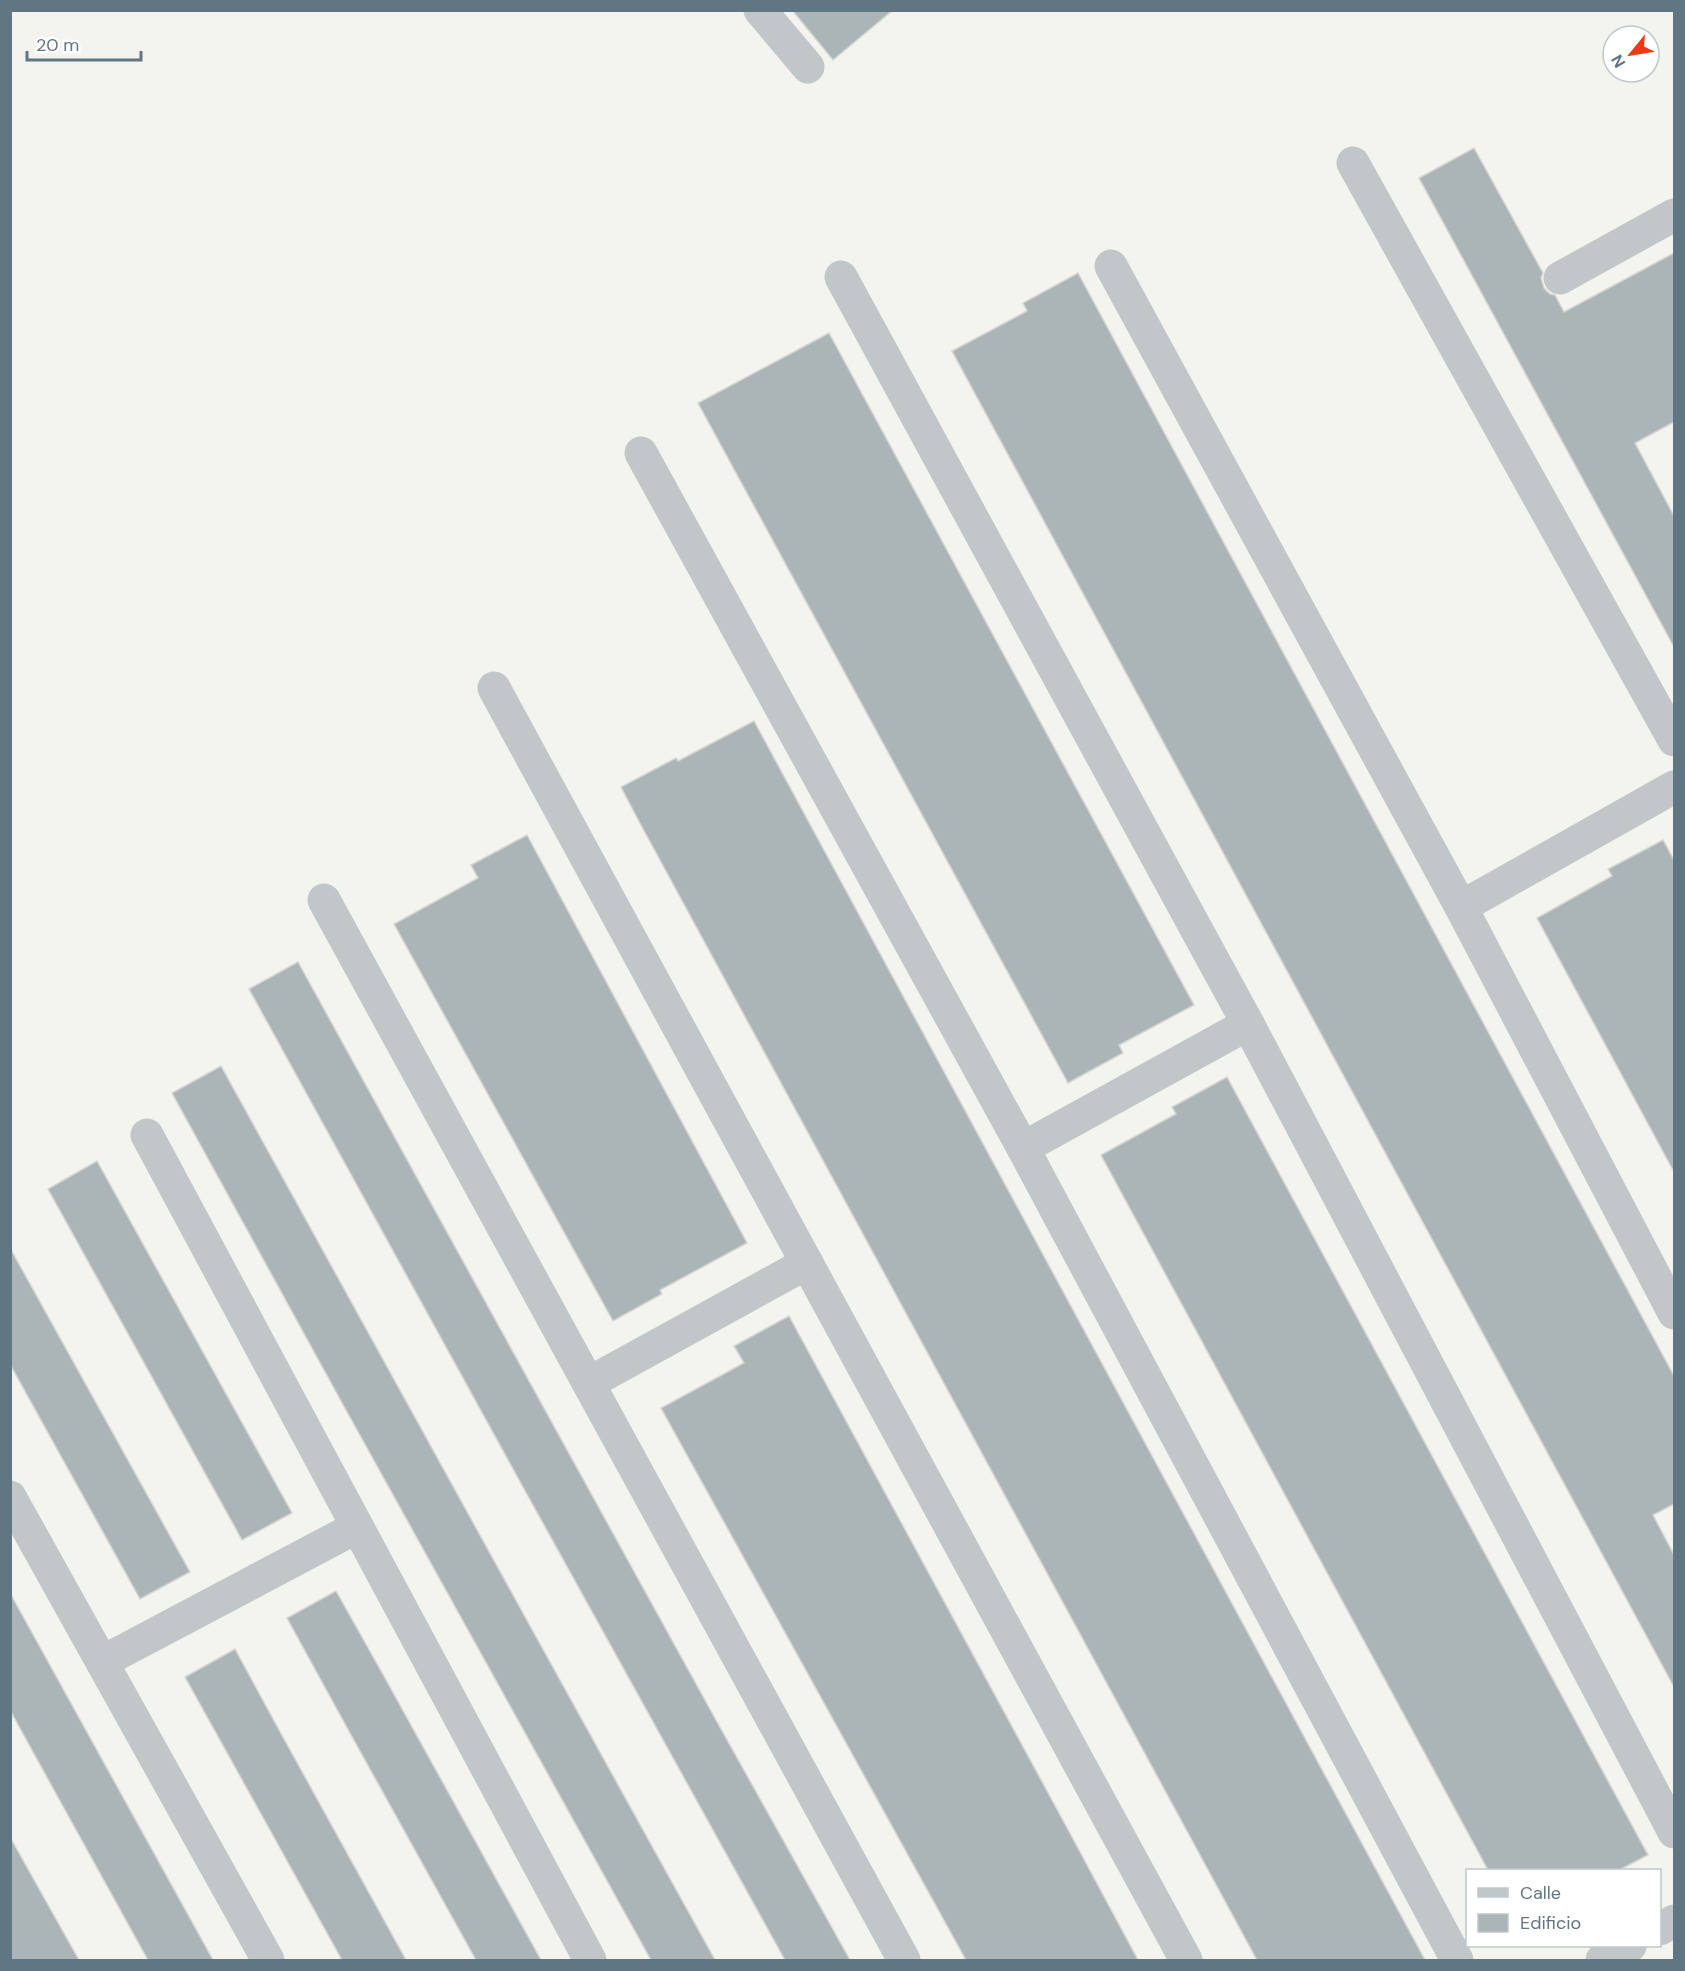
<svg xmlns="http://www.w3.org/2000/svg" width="1685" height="1971" viewBox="0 0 1685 1971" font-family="'DM Sans',sans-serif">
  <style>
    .building { fill: #abb5b8; stroke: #d5d5d2; stroke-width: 1.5 }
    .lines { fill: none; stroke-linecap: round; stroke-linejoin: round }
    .street { stroke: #c1c6c8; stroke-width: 33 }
  </style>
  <rect width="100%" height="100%" fill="#f4f4ef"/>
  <g class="building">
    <path d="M 792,10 L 893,10 L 833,60 Z"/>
    <path d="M 1474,148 L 1543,273 L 1541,278 L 1544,288 L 1550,294 L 1555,295 L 1564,312 L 1674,253 L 1674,422 L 1635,443 L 1674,516 L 1674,647 L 1419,178 Z"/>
    <path d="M 1078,273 L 1674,1376 L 1674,1504 L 1653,1515 L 1674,1555 L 1674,1687 L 952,351 L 1027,311 L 1023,303 Z"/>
    <path d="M 829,333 L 1194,1005 L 1119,1045 L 1123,1053 L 1068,1083 L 698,403 Z"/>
    <path d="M 754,721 L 897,985 L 1425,1960 L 1257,1960 L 641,825 L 621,787 L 676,758 L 678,761 Z"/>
    <path d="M 527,835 L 747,1243 L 660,1290 L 662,1294 L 613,1321 L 394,924 L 478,878 L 471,865 Z"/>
    <path d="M 1663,840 L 1674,860 L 1674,1172 L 1537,918 L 1612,876 L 1608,869 Z"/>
    <path d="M 298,962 L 717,1722 L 850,1960 L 785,1960 L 523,1487 L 249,989 Z"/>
    <path d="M 221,1066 L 540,1644 L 715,1960 L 651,1960 L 346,1410 L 172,1093 Z"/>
    <path d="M 1227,1077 L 1648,1855 L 1619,1870 L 1488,1870 L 1101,1155 L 1176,1114 L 1172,1107 Z"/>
    <path d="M 97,1161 L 292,1513 L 242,1540 L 48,1189 Z"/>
    <path d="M 10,1248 L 190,1572 L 140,1599 L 10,1364 Z"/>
    <path d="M 789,1316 L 1066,1826 L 1138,1960 L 966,1960 L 661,1408 L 744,1363 L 734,1346 Z"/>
    <path d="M 336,1591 L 381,1671 L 541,1960 L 476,1960 L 350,1733 L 287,1618 Z"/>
    <path d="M 10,1593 L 78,1716 L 213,1960 L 148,1960 L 59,1799 L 10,1710 Z"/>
    <path d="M 235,1649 L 279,1730 L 406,1960 L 342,1960 L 260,1812 L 185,1677 Z"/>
    <path d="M 10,1837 L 57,1921 L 79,1960 L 10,1960 Z"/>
  </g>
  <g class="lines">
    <g class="street">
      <path d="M 760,10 L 808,67"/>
      <path d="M 1353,163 L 1674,740"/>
      <path d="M 1111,266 L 1461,907 L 1674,1313"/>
      <path d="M 841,277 L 1248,1024 L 1674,1832"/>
      <path d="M 1560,278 L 1674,215"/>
      <path d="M 641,453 L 1023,1148 L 1457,1960"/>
      <path d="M 494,688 L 1186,1960"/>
      <path d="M 324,900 L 904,1960"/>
      <path d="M 1461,907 L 1674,787"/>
      <path d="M 147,1135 L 590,1960"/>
      <path d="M 1023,1148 L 1248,1024"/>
      <path d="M 589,1383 L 807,1263"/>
      <path d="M 10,1497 L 268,1960"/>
      <path d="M 102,1662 L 357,1527"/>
      <path d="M 1660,1929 L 1674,1921"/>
      <path d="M 1602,1960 L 1630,1946"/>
    </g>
  </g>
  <rect width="1685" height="1971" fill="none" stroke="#607683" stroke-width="24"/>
  <rect x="1466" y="1869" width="195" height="78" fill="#ffffff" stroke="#bfc8cd" stroke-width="1.5"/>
  <rect x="1478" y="1888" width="30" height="9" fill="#c1c6c8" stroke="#bfc8cd" stroke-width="1.5"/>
  <text x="1520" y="1899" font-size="18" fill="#607683">Calle</text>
  <rect x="1478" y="1914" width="30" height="18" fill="#abb5b8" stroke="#bfc8cd" stroke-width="1.5"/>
  <text x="1520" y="1929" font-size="18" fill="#607683">Edificio</text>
  <g transform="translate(1631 54) rotate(240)"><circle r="28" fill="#ffffff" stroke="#bfc8cd" stroke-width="1.5"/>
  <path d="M0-4.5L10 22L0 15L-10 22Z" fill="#f23a12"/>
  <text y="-9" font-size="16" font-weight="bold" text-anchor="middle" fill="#607683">N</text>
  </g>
  <path d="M27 51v9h114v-9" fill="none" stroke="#607683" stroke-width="3"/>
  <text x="36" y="51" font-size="18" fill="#607683" stroke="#ffffff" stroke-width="4.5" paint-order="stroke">20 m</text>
</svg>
